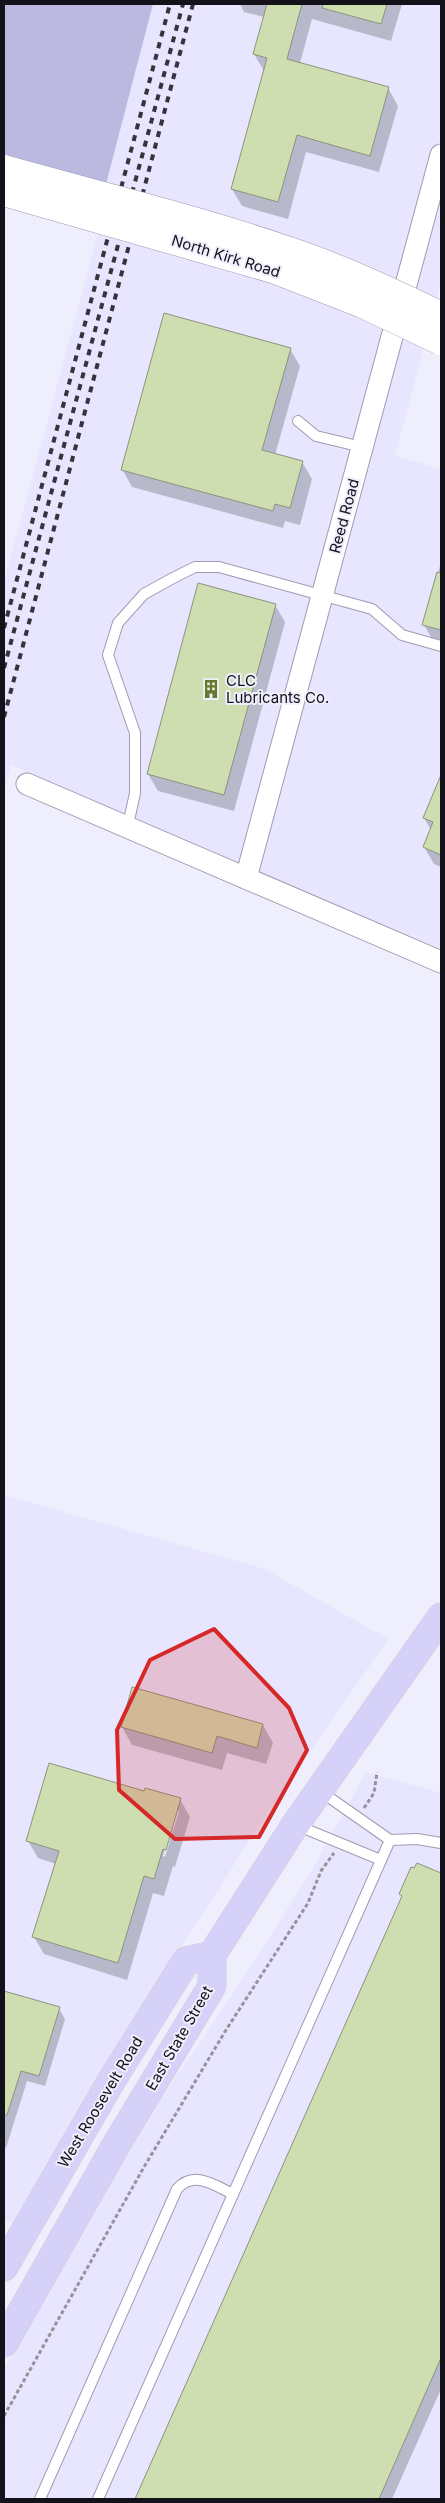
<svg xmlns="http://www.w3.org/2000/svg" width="445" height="2503" viewBox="0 0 445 2503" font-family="Inter,sans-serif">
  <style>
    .built { fill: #e7e6fe }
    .green { fill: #bcb9e1 }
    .shadow { fill: #0003; fill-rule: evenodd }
    .building { fill: #cfdeb0; stroke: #8c937e }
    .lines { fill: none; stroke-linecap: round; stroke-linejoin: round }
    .lane-casing { stroke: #9d9cb2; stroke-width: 12 }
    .street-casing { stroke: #9d9cb2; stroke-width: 23 }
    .primary-casing { stroke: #d0d0d1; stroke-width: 29 }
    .path { stroke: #94939e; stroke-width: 3; stroke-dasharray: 4 2.5; stroke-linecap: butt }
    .lane { stroke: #fff; stroke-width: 10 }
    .street { stroke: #fff; stroke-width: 21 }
    .primary { stroke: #d6d1f9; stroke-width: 28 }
    .rail { stroke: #35343d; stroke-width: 4; stroke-dasharray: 6 6; stroke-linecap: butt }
    .secondary-bridge-casing { stroke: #9d9cb2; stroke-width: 29; stroke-linecap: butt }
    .secondary-bridge { stroke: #fff; stroke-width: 28 }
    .marked { fill: #d62828; fill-opacity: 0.2; stroke: #d62828; stroke-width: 4; stroke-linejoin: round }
    .labels { text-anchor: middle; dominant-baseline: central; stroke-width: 4; stroke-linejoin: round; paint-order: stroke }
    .street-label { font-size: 15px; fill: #13121a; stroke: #efeefc }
    .poi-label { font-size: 15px; fill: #13121a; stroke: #efeefc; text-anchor: start }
  </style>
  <rect width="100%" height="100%" fill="#efeefc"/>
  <g class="built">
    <path d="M 153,4 L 441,4 L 441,282 L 437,298 L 401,281 L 106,184 Z"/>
    <path d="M 98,234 L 273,283 L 381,326 L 424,347 L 395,456 L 441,469 L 441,948 L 257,876 L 11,765 L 4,787 L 4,582 Z"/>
    <path d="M 4,1495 L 265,1569 L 388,1639 L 255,1832 L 166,1970 L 15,2223 L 4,2220 Z"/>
    <path d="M 366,1772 L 441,1793 L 441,2499 L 4,2499 L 4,2369 L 128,2147 L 228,2001 L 308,1877 Z"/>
  </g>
  <path class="green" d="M 4,4 L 153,4 L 106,184 L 4,156 Z"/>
  <g class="shadow">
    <path d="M 240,4 L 402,4 L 391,41 L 312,19 L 300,63 L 388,88 L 398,106 L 379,172 L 306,152 L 288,219 L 242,206 L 232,189 L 264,71 L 254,54 L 264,17 L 244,12 Z"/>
    <path d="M 290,349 L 300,366 L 275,455 L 302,462 L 312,479 L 300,525 L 285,521 L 283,528 L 132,487 L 122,469 Z"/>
    <path d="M 441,562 L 441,644 L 434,642 L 424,625 Z"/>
    <path d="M 275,605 L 285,622 L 234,811 L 158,791 L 148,774 Z"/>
    <path d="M 441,777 L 441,867 L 434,864 L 424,847 L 431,830 L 424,818 Z"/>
    <path d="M 263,1725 L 273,1743 L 266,1764 L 227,1753 L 222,1770 L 132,1745 L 122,1727 Z"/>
    <path d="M 145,1793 L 180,1799 L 190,1817 L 175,1867 L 173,1866 L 164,1896 L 153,1893 L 127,1980 L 44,1954 L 34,1937 L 56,1864 L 38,1858 L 28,1841 ZM 176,1811 L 179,1811 L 165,1857 L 163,1856 Z"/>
    <path d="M 424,1866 L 441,1874 L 441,2389 L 392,2499 L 136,2499 L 402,1897 L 401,1894 Z"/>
    <path d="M 4,1992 L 59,2009 L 65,2019 L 45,2086 L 27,2081 L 6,2148 L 4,2148 Z"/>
  </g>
  <g class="building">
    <path d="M 267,4 L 302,4 L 287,59 L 389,87 L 370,156 L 297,135 L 278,202 L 231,189 L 267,58 L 253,54 Z"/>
    <path d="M 323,4 L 387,4 L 381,24 L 322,8 Z"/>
    <path d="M 164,313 L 291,348 L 262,450 L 303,461 L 290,508 L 275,504 L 273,511 L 121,470 Z"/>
    <path d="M 437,572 L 441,573 L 441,630 L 422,625 Z"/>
    <path d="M 198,583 L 276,604 L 224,795 L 147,774 Z"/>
    <path d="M 441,775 L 441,855 L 423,847 L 433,822 L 423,818 Z"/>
    <path d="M 132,1687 L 263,1724 L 257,1748 L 217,1736 L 212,1753 L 121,1727 Z"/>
    <path d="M 49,1763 L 144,1791 L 145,1788 L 181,1798 L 166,1850 L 163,1849 L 154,1879 L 144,1876 L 118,1963 L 32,1937 L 59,1851 L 26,1841 Z"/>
    <path d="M 417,1863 L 441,1873 L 441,2358 L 379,2499 L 135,2499 L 402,1896 L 399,1894 L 411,1867 L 414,1868 Z"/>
    <path d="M 4,1991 L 60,2007 L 39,2076 L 21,2071 L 7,2115 L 4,2115 Z"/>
  </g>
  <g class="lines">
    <g class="lane-casing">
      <g id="lane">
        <path d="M 298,421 L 316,436 L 362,447"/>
        <path d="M 128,825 L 135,793 L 135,733 L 108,655 L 118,623 L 144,594 L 173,578 L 195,567 L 219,567 L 372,609 L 402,635 L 441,646"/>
        <path d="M 320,1791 L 390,1840 L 417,1839 L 441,1843"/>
        <path d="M 296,1825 L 381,1860"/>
        <path d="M 40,2499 L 177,2189 C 194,2170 214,2185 233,2194"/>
        <path d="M 98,2499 L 390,1840"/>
      </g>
    </g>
    <g class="street-casing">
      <g id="street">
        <path d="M 27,784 L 441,962"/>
        <path d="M 246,878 L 441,155"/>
      </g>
    </g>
    <g class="primary-casing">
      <g id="primary">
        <path d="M 4,2267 L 110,2083 L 186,1961 L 212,1955"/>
        <path d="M 4,2343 L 116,2145 L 212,1986 L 212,1955 L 295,1825 L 441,1617"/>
      </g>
    </g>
    <g class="path">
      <path d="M 364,1808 L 374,1793 L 377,1772"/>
      <path d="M 4,2416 L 144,2167 L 226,2030 L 308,1903 L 321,1871 L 334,1853"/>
    </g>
    <use href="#lane" class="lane"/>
    <use href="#street" class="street"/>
    <use href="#primary" class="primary"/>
    <g class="rail">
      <path d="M 4,628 L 170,4"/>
      <path d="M 4,668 L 183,4"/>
      <path d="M 4,717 L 193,4"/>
    </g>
    <g class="secondary-bridge-casing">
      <g id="secondary-bridge">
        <path d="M 4,169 C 100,196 197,219 292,252 C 343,269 392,292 441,316"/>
        <path d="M 4,192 L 273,269 L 363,304 L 441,341"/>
      </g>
    </g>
    <use href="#secondary-bridge" class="secondary-bridge"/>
  </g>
  <path class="marked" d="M 214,1629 L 289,1708 L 307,1750 L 259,1837 L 175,1839 L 119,1790 L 117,1730 L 150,1660 Z"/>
  <defs>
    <g id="building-bare" transform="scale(1.5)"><path d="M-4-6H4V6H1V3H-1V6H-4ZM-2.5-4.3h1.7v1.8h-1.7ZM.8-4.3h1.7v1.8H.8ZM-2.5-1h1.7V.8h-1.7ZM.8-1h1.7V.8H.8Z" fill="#667a2a" stroke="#efeefc" stroke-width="2.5" paint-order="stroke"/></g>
  </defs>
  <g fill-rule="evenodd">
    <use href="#building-bare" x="211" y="689"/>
  </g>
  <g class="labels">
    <g class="street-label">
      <text transform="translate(226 256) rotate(17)">North Kirk Road</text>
      <text transform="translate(344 516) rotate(-75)">Reed Road</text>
      <text transform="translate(179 2038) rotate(-60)">East State Street</text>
      <text transform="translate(100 2102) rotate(-59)">West Roosevelt Road</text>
    </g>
    <g class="poi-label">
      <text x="226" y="680">CLC<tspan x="226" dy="17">Lubricants Co.</tspan></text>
    </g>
  </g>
  <rect width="445" height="2503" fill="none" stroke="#13121a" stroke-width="10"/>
</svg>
